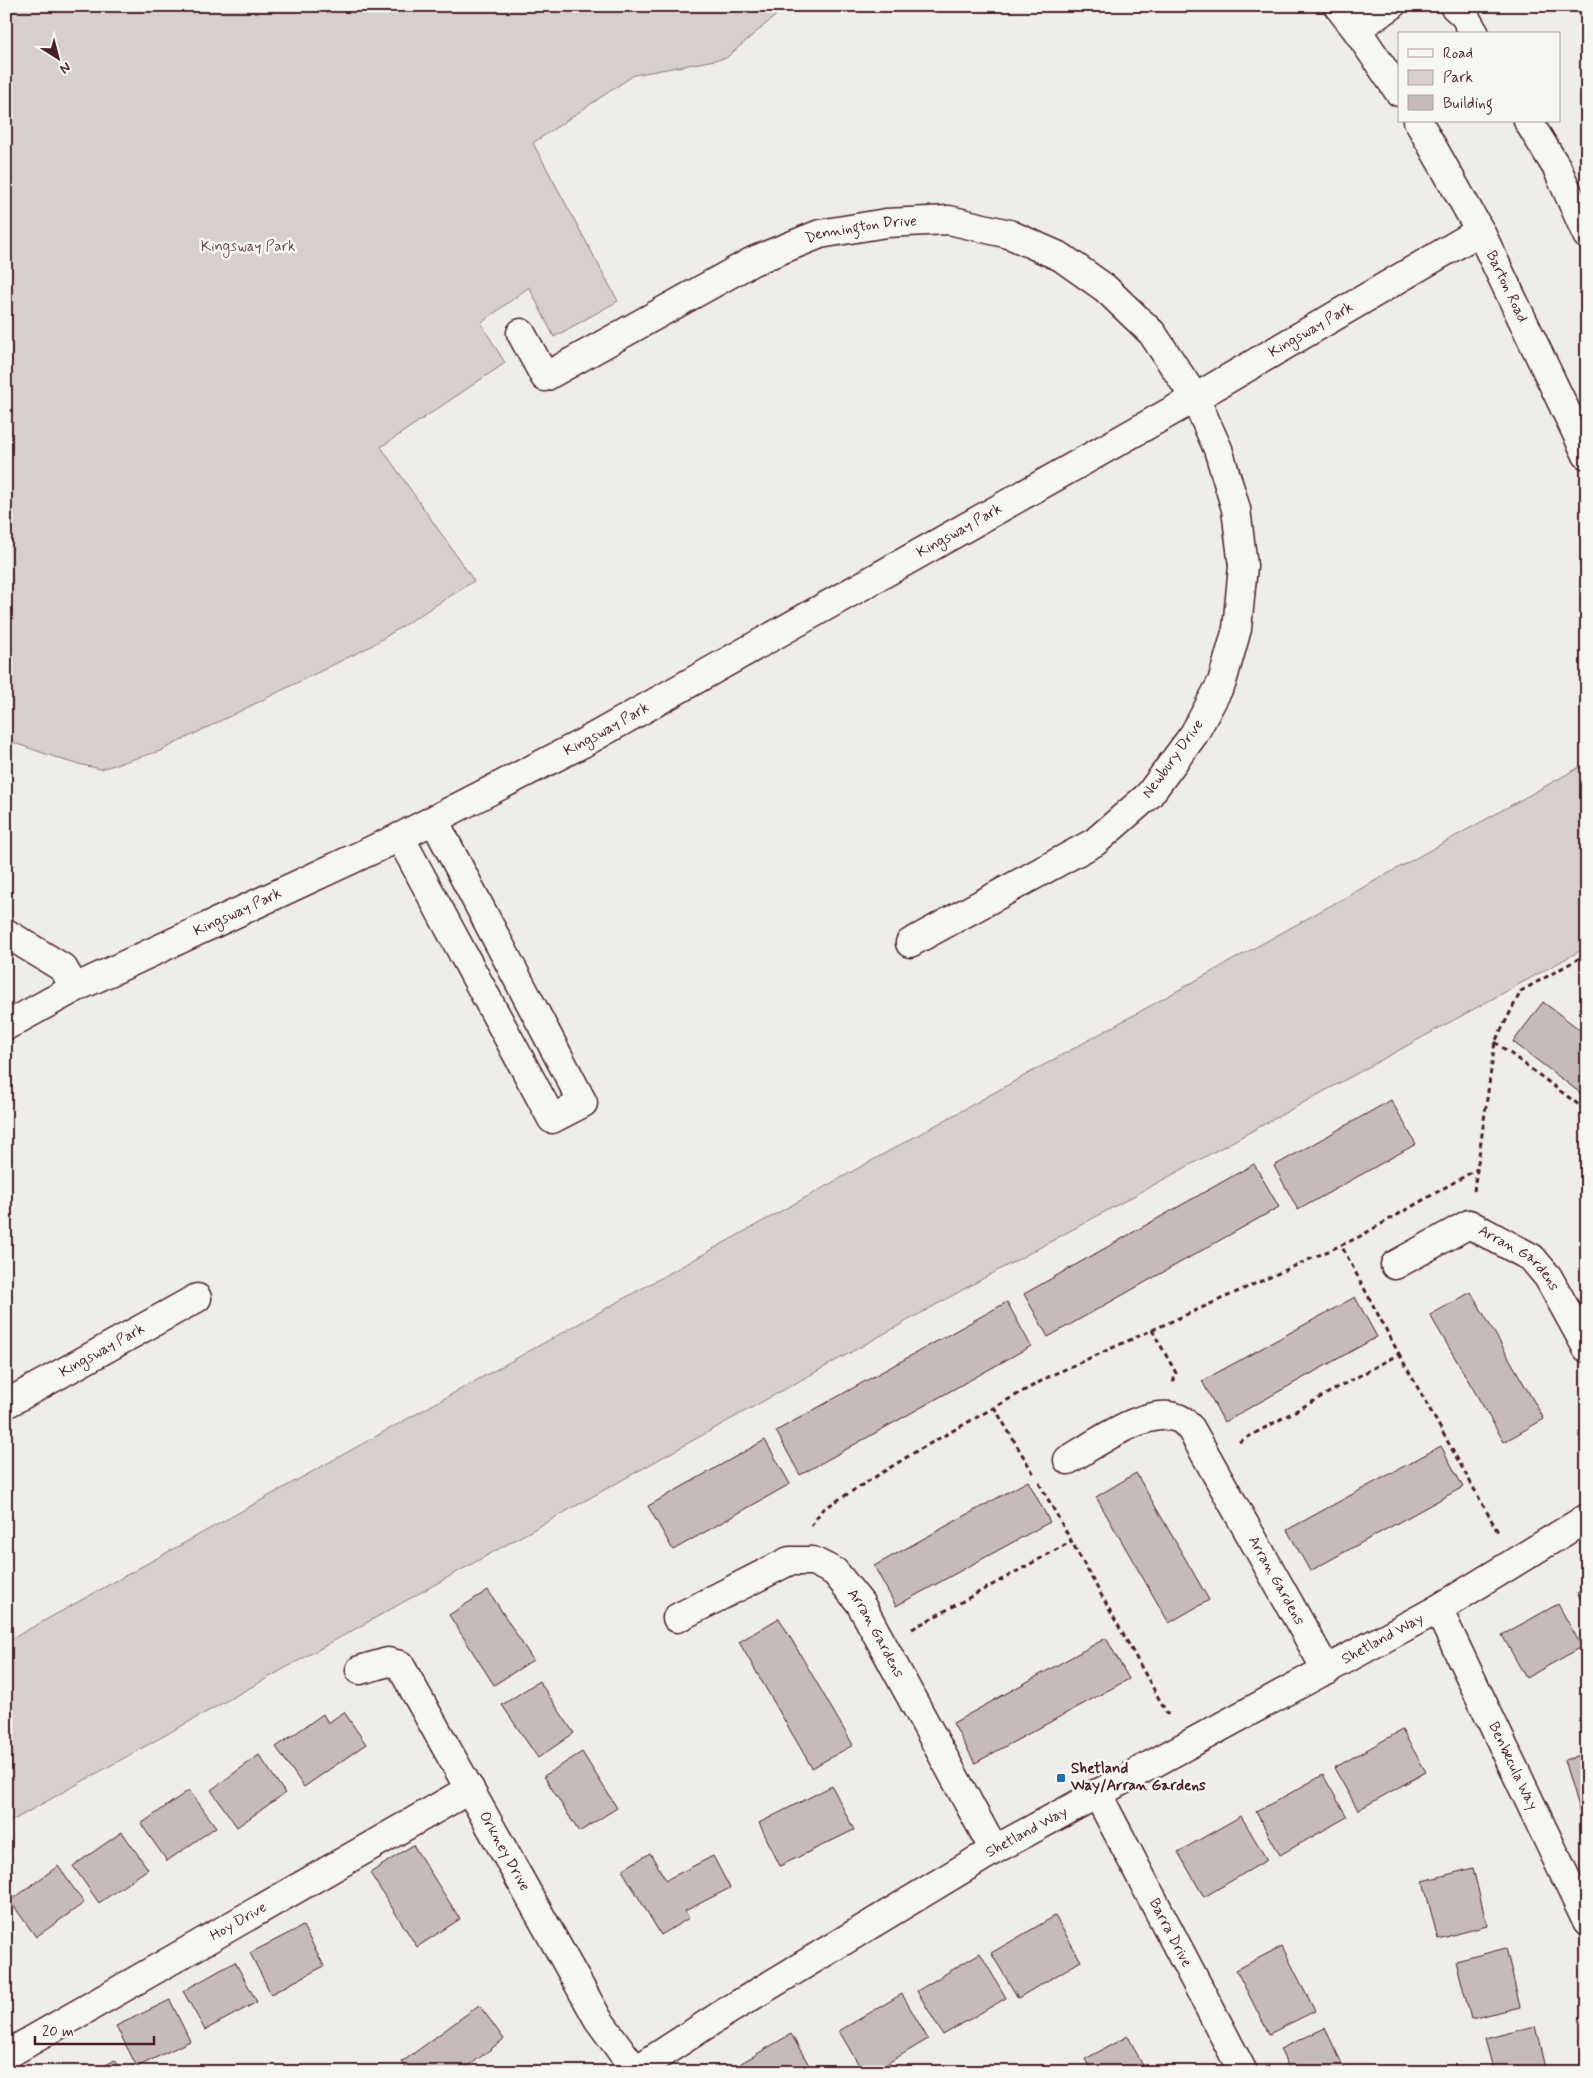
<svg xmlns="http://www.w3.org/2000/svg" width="1593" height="2078" viewBox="0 0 1593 2078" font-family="Mynerve,sans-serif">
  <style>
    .green { fill: #d7cfce; stroke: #90777c }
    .building { fill: #c6babb; stroke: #4a1f2b }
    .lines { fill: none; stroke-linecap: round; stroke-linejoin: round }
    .minor-casing { stroke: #4a1f2b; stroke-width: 31 }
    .secondary-casing { stroke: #4a1f2b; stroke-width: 31 }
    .path { stroke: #4a1f2b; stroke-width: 3; stroke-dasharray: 5 4; stroke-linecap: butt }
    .minor { stroke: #f6f6f2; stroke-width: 28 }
    .secondary { stroke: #f6f6f2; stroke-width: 28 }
    .poi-dot { fill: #1f6fb2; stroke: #f6f6f2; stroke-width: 2 }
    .labels { text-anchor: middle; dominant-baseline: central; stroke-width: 5; stroke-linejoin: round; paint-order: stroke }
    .street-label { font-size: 15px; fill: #4a1f2b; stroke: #f6f6f2 }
    .park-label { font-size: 15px; fill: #6d4b54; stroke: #f6f6f2 }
    .poi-label { font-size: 15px; font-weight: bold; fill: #4a1f2b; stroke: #f6f6f2; text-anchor: start }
  </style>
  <rect width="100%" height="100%" fill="#efedea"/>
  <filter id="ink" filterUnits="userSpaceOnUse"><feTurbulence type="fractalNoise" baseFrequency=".02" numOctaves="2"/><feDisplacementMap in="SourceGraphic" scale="10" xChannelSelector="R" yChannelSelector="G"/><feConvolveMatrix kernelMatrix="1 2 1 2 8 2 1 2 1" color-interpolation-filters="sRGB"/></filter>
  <g filter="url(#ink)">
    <g class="green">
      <path d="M 6,6 L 787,6 L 726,58 L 634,75 L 533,143 L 618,301 L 554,337 L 529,287 L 481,323 L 505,363 L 381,447 L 474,581 L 371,646 L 160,751 L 101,769 L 69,762 L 6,740 Z"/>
      <path d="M 1587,763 L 1587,947 L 966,1288 L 6,1824 L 6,1642 Z"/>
    </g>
    <g class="building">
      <path d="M 1543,1002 L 1587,1035 L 1587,1098 L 1513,1042 Z"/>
      <path d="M 1391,1100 L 1416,1144 L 1298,1210 L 1274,1166 Z"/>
      <path d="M 1254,1164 L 1279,1207 L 1048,1337 L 1024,1294 Z"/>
      <path d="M 1471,1292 L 1544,1419 L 1504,1442 L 1430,1315 Z"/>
      <path d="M 1355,1297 L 1377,1337 L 1224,1422 L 1202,1381 Z"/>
      <path d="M 1007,1302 L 1031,1346 L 800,1475 L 776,1431 Z"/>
      <path d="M 765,1440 L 790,1484 L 673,1550 L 648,1506 Z"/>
      <path d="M 1441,1446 L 1463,1487 L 1310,1571 L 1287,1530 Z"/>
      <path d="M 1136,1473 L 1209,1600 L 1169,1623 L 1096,1497 Z"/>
      <path d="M 1028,1481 L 1050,1522 L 896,1606 L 874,1566 Z"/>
      <path d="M 1587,1587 L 1587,1611 L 1577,1593 Z"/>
      <path d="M 488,1590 L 533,1660 L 494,1685 L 449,1615 Z"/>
      <path d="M 1558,1604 L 1582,1647 L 1526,1678 L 1502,1635 Z"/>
      <path d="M 779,1618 L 853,1745 L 812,1768 L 739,1642 Z"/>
      <path d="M 1106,1638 L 1129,1679 L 975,1763 L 953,1723 Z"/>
      <path d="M 539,1681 L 574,1733 L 538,1758 L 502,1705 Z"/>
      <path d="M 344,1712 L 366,1744 L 304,1787 L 276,1747 L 323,1714 L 328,1723 Z"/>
      <path d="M 1402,1730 L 1426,1772 L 1358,1810 L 1334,1768 Z"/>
      <path d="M 582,1752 L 617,1808 L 579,1832 L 544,1776 Z"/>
      <path d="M 1587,1753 L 1587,1818 L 1582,1820 L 1564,1760 Z"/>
      <path d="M 259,1755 L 285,1793 L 237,1827 L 211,1790 Z"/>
      <path d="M 1323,1775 L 1347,1817 L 1280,1855 L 1256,1812 Z"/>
      <path d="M 832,1786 L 854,1830 L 780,1866 L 759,1823 Z"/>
      <path d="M 189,1790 L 216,1827 L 167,1861 L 141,1824 Z"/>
      <path d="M 1241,1816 L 1267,1860 L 1204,1897 L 1178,1852 Z"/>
      <path d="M 122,1832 L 148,1869 L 99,1903 L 73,1866 Z"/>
      <path d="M 413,1845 L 460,1919 L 417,1947 L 370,1873 Z"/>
      <path d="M 650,1853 L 666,1880 L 713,1856 L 730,1888 L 685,1911 L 689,1918 L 661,1935 L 622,1870 Z"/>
      <path d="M 58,1866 L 84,1903 L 36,1937 L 10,1901 Z"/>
      <path d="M 1473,1868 L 1487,1926 L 1438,1939 L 1423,1881 Z"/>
      <path d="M 1055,1916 L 1081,1961 L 1018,1998 L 991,1953 Z"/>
      <path d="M 303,1926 L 324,1966 L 271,1994 L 250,1953 Z"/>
      <path d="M 1282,1946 L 1315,2011 L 1269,2034 L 1236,1970 Z"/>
      <path d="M 1506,1948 L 1520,2007 L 1471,2019 L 1456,1961 Z"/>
      <path d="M 980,1953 L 1006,1998 L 943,2035 L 917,1991 Z"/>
      <path d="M 235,1962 L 257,2002 L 205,2030 L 183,1991 Z"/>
      <path d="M 902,1994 L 928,2039 L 873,2072 L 863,2072 L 839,2031 Z"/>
      <path d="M 170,2000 L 190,2041 L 137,2067 L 116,2026 Z"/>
      <path d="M 479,2005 L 504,2039 L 461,2072 L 409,2072 L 402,2062 Z"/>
      <path d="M 1535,2026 L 1546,2072 L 1494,2072 L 1485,2039 Z"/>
      <path d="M 1325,2028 L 1346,2072 L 1291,2072 L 1280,2049 Z"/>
      <path d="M 791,2034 L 813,2072 L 742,2072 L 738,2065 Z"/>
      <path d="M 1128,2036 L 1146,2072 L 1092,2072 L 1085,2059 Z"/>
      <path d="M 115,2060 L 122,2072 L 93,2072 Z"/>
    </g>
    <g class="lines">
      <g class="minor-casing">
        <g id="minor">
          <path d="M 1454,6 L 1464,15 L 1475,34"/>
          <path d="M 1356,29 L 1391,6"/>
          <path d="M 1528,121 L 1557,168 L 1587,235"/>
          <path id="s1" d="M 521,333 L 545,377 L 753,261 L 820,234 L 886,223 L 949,220 L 1009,234 L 1061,257 L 1105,288 L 1152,333 L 1195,398 L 1218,449 L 1236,509 L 1243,566 L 1237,629 L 1222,682 L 1194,734 L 1149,795 L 1095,842 L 910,943"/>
          <path d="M 400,837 L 552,1119 L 583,1103 L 434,820"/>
          <path d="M 6,933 L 63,968 L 75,988"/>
          <path id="s2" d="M 6,1026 L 75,988 L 400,837 L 585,742 L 1195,398 L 1480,231"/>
          <path id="s3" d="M 1395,1265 L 1469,1224 L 1532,1258 L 1548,1277 L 1587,1348"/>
          <path id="s4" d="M 6,1404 L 197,1298"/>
          <path id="s5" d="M 1068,1460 C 1094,1445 1149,1404 1180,1419 C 1184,1421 1188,1426 1191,1429 L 1327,1671"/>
          <path id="s6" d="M 1438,1609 L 1587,1922"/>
          <path id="s7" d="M 677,1618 L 789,1561 L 813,1561 L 835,1572 L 860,1603 L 994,1850"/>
          <path id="s8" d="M 360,1670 L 388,1662 L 400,1665 L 598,2019 L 635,2070"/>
          <path id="s9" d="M 1097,1793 L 1243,2072"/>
          <path id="s10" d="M 6,2055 L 470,1789"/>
          <path id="s11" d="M 633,2072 L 724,2013 L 994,1850 L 1438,1609 L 1587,1518"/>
        </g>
      </g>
      <g class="secondary-casing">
        <g id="secondary">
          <path d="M 1338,6 L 1356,29 L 1399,92"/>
          <path id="s12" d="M 1418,121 L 1480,231 L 1587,455"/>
        </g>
      </g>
      <g class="path">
        <path d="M 1495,1042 L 1587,1111"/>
        <path d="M 1474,1191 L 1495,1042 L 1521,991 L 1587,954"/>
        <path d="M 1152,1330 L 1176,1373 L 1173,1383"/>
        <path d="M 1399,1354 L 1498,1532"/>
        <path d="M 994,1407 L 1035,1476"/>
        <path d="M 1239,1442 L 1399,1354 L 1341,1245"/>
        <path d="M 1039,1483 L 1168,1715"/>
        <path d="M 811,1526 L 822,1510 L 915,1452 L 1052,1375 L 1357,1238 L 1477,1169"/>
        <path d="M 912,1629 L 1072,1541"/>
      </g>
      <use href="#minor" class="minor"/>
      <use href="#secondary" class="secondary"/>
    </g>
  </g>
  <rect class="poi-dot" x="1056" y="1773" width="10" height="10" rx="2.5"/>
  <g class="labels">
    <g class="street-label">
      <text stroke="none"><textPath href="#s1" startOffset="402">Dennington Drive</textPath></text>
      <text stroke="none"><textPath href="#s12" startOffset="188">Barton Road</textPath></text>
      <text stroke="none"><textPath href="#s2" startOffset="1480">Kingsway Park</textPath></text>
      <text stroke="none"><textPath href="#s2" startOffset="1075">Kingsway Park</textPath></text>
      <text stroke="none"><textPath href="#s2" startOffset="670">Kingsway Park</textPath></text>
      <text transform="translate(1173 759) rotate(-54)">Newbury Drive</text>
      <text stroke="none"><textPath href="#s2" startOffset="258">Kingsway Park</textPath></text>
      <text stroke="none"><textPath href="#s3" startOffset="146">Arran Gardens</textPath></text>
      <text stroke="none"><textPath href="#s4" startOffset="110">Kingsway Park</textPath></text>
      <text stroke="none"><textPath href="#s5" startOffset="312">Arran Gardens</textPath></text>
      <text stroke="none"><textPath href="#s7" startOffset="248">Arran Gardens</textPath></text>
      <text stroke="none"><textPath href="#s11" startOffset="866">Shetland Way</textPath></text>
      <text stroke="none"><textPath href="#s6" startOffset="174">Benbecula Way</textPath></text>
      <text stroke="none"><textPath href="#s11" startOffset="461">Shetland Way</textPath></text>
      <text stroke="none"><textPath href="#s8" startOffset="255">Orkney Drive</textPath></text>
      <text stroke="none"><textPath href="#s10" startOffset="268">Hoy Drive</textPath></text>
      <text stroke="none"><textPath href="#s9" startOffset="158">Barra Drive</textPath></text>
    </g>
    <g class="park-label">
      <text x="248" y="247">Kingsway Park</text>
    </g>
    <g class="poi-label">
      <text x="1071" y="1769">Shetland<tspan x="1071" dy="17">Way/Arran Gardens</tspan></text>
    </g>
  </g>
  <rect width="1593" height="2078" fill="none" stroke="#f6f6f2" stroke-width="25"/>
  <rect x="12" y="12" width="1568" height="2053" fill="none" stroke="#4a1f2b" stroke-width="2" filter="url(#ink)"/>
  <rect x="1398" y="32" width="162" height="90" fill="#f6f6f2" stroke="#b1a0a2"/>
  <rect x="1408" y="49" width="25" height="8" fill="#f6f6f2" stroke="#b1a0a2"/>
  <text x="1443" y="58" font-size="15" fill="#4a1f2b">Road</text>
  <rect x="1408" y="70" width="25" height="15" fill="#d7cfce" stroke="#b1a0a2"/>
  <text x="1443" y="82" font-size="15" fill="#4a1f2b">Park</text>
  <rect x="1408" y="95" width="25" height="15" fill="#c6babb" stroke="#b1a0a2"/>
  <text x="1443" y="108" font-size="15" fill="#4a1f2b">Building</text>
  <g transform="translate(58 58) rotate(144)" stroke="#f6f6f2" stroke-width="4" paint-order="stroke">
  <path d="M0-4L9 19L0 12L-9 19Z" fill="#4a1f2b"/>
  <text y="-8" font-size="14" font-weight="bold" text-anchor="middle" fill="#4a1f2b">N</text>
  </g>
  <path d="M35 2036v8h119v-8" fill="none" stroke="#4a1f2b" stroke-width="2.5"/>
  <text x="42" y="2036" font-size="15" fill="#4a1f2b" stroke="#f6f6f2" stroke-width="4" paint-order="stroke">20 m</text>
</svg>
